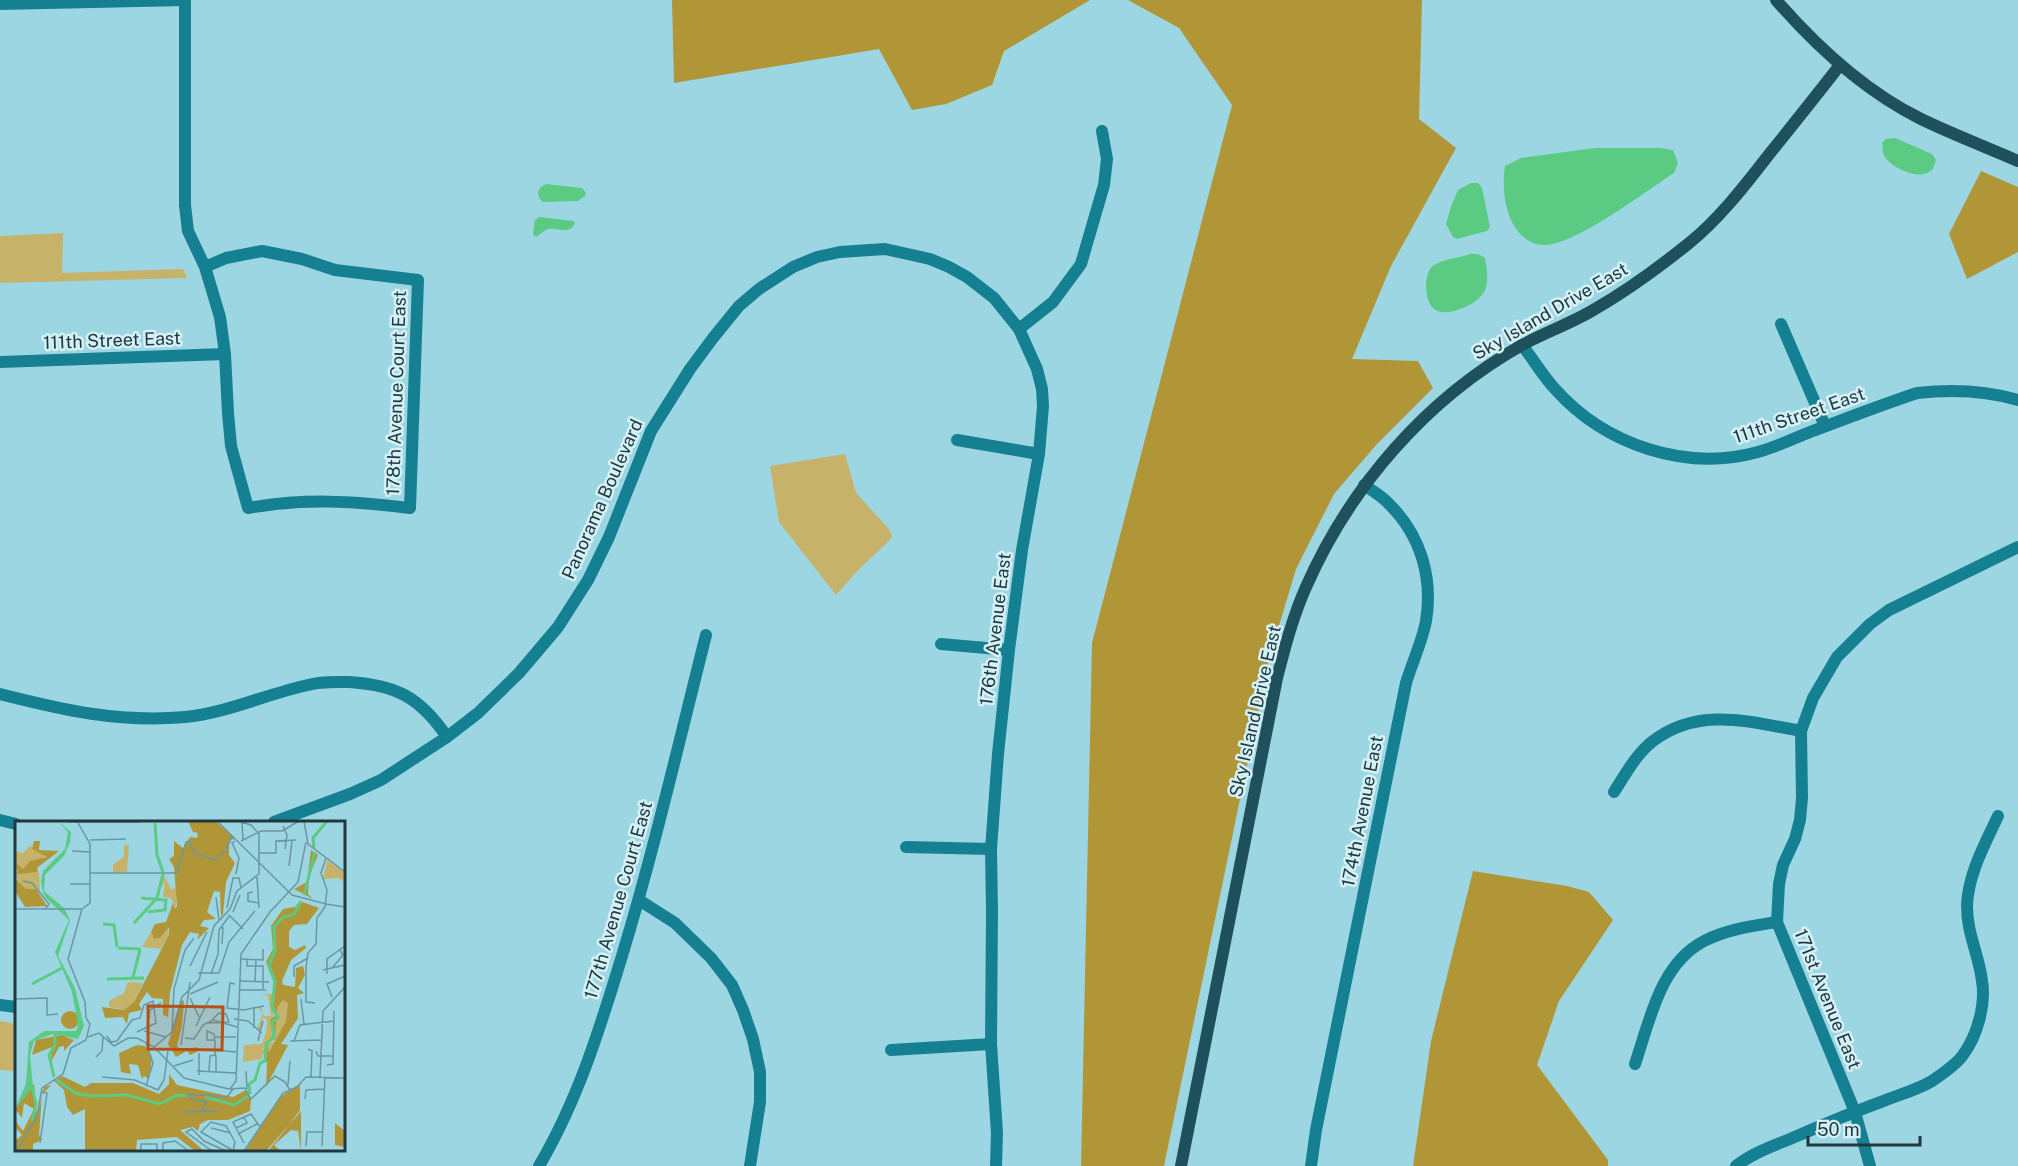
<svg xmlns="http://www.w3.org/2000/svg" width="2018" height="1166" viewBox="0 0 2018 1166" font-family="'Public Sans',sans-serif">
  <style>
    .green { fill: #c7b26a }
    .forest { fill: #b19638 }
    .water { fill: #5bcb84 }
    .lines { fill: none; stroke-linecap: round; stroke-linejoin: round }
    .street { stroke: #148092; stroke-width: 12 }
    .secondary { stroke: #1e515b; stroke-width: 12 }
    .labels { text-anchor: middle; dominant-baseline: central; stroke-width: 5; stroke-linejoin: round; paint-order: stroke }
    .street-label { font-size: 18px; fill: #20383d; stroke: #d5f1f8 }
    .inset-river { fill: none; stroke: #5bcb84; stroke-width: 3 }
    .inset-road { fill: none; stroke: #6b97a1; stroke-width: 1.5 }
    .view { fill: #b65118; fill-opacity: 0.15; stroke: #b65118; stroke-width: 3 }
    .inset-edge { fill: none; stroke: #20383d; stroke-width: 3 }
  </style>
  <rect width="100%" height="100%" fill="#9dd6e3"/>
  <g class="green">
    <path d="M 63,233 L 62,273 L 183,269 L 187,278 L 0,283 L 0,236 Z"/>
    <path d="M 845,454 L 856,493 L 889,529 L 892,536 L 890,540 L 860,568 L 836,595 L 779,522 L 770,466 Z"/>
    <path d="M 0,1021 L 16,1024 L 16,1071 L 0,1070 Z"/>
  </g>
  <g class="forest">
    <path d="M 672,0 L 1090,0 L 1004,51 L 992,85 L 946,104 L 912,110 L 879,49 L 674,83 Z"/>
    <path d="M 1128,0 L 1422,0 L 1419,119 L 1456,148 L 1391,266 L 1352,359 L 1418,361 L 1433,388 L 1377,444 L 1334,494 L 1296,569 L 1269,659 L 1164,1166 L 1081,1166 L 1092,643 L 1232,105 L 1179,28 Z"/>
    <path d="M 1981,171 L 2018,187 L 2018,252 L 1967,279 L 1949,234 Z"/>
    <path d="M 1473,871 L 1567,886 L 1589,892 L 1613,920 L 1559,1001 L 1537,1065 L 1608,1160 L 1608,1166 L 1413,1166 L 1431,1041 Z"/>
  </g>
  <g class="water">
    <path d="M 1895,138 L 1932,154 L 1936,160 L 1933,169 C 1932,170 1926,174 1924,174 C 1913,177 1891,167 1885,157 C 1882,153 1883,148 1882,143 L 1886,139 Z"/>
    <path d="M 1595,148 L 1661,148 L 1673,150 L 1678,163 L 1674,173 C 1646,191 1573,247 1542,245 C 1529,244 1519,235 1513,224 C 1504,206 1502,186 1505,166 L 1521,158 Z"/>
    <path d="M 1471,183 L 1478,183 L 1482,188 L 1490,227 L 1487,231 L 1457,239 L 1453,237 L 1446,224 L 1452,204 L 1458,190 Z"/>
    <path d="M 546,184 L 582,188 L 586,193 L 585,196 L 578,201 L 543,202 L 539,198 L 538,192 L 541,187 Z"/>
    <path d="M 539,217 L 574,221 L 575,223 C 569,236 559,227 548,229 C 544,230 540,235 536,237 L 533,234 L 535,220 Z"/>
    <path d="M 1470,254 L 1478,254 L 1485,258 C 1487,269 1489,280 1485,290 C 1481,299 1472,304 1463,308 C 1441,317 1427,313 1426,286 C 1426,279 1428,269 1434,265 C 1444,259 1459,258 1470,254 Z"/>
  </g>
  <g class="lines">
    <g class="street">
      <path d="M 185,0 L 185,205 L 188,231 L 205,267 L 220,317 L 225,354 L 228,413 L 231,446 L 248,508 C 305,498 352,501 410,508 L 418,280 L 335,270 L 302,259 L 262,251 L 226,258 L 205,267"/>
      <path d="M 0,4 L 185,0"/>
      <path d="M 1781,324 L 1825,426"/>
      <path d="M 1019,329 L 1053,302 L 1081,264 L 1104,185 L 1107,159 L 1102,131"/>
      <path d="M 1522,345 C 1533,359 1543,376 1555,389 C 1605,445 1686,472 1758,452 C 1776,447 1793,439 1810,432 C 1845,419 1881,405 1917,393 C 1952,389 1984,390 2018,400"/>
      <path d="M 0,362 L 225,354"/>
      <path d="M 957,440 L 1039,454"/>
      <path d="M 941,644 L 1009,650"/>
      <path d="M 0,694 C 63,710 119,723 185,717 C 227,713 266,694 308,685 C 321,681 335,682 349,682 C 396,685 420,697 447,737"/>
      <path d="M 1614,792 C 1625,775 1636,754 1653,741 C 1699,706 1750,722 1801,731"/>
      <path d="M 0,820 L 16,824"/>
      <path d="M 274,822 L 350,794 L 381,780 L 447,737 L 478,713 L 519,673 L 558,627 L 588,580 L 609,537 L 651,431 L 690,369 L 713,338 L 739,306 L 759,289 L 793,267 L 817,257 L 840,252 L 885,249 L 930,259 L 949,267 L 967,277 L 994,298 L 1019,329 L 1037,369 L 1042,389 L 1043,406 L 1039,454 L 1022,550 L 1009,650 L 998,754 L 991,849 L 992,911 L 991,1044 L 997,1133 L 996,1166"/>
      <path d="M 906,847 L 991,849"/>
      <path d="M 639,900 L 675,923 L 711,958 L 732,985 L 743,1010 L 753,1039 L 760,1072 L 760,1102 L 750,1166"/>
      <path d="M 0,1005 L 16,1007"/>
      <path d="M 891,1050 L 991,1044"/>
      <path d="M 1635,1064 C 1650,1020 1660,964 1704,941 C 1727,929 1753,926 1777,922"/>
      <path d="M 539,1166 C 578,1100 600,1028 622,956 C 654,850 679,742 706,635"/>
      <path d="M 1311,1166 L 1316,1130 L 1406,683 C 1412,663 1422,642 1426,621 C 1433,578 1421,536 1390,505 C 1383,497 1373,491 1364,485"/>
      <path d="M 1736,1166 C 1754,1152 1776,1145 1797,1136 C 1825,1124 1853,1112 1881,1102 C 1898,1095 1917,1090 1932,1081 C 1942,1074 1956,1065 1963,1055 C 1977,1036 1986,1005 1982,981 C 1979,955 1967,934 1967,906 C 1968,874 1985,844 1998,816"/>
      <path d="M 1870,1166 L 1855,1112 L 1777,922 L 1779,884 L 1783,865 L 1795,839 L 1800,820 L 1802,798 L 1801,731 L 1813,698 L 1837,657 L 1870,624 L 1889,610 L 2018,547"/>
    </g>
    <g class="secondary">
      <path d="M 1776,0 C 1817,47 1864,91 1921,119 C 1952,134 1986,147 2018,161"/>
      <path d="M 1181,1166 L 1277,678 C 1285,647 1293,616 1306,587 C 1350,487 1426,399 1522,345 C 1546,332 1572,323 1595,309 C 1628,290 1658,268 1688,244 C 1718,220 1743,188 1767,157 C 1791,127 1816,96 1840,65"/>
    </g>
  </g>
  <g class="labels">
    <g class="street-label">
      <text transform="translate(1550 311) rotate(-30)">Sky Island Drive East</text>
      <text transform="translate(112 340) rotate(-2)">111th Street East</text>
      <text transform="translate(396 393) rotate(-88)">178th Avenue Court East</text>
      <text transform="translate(1799 415) rotate(-19)">111th Street East</text>
      <text transform="translate(602 499) rotate(-66)">Panorama Boulevard</text>
      <text transform="translate(995 629) rotate(-83)">176th Avenue East</text>
      <text transform="translate(1255 711) rotate(-77)">Sky Island Drive East</text>
      <text transform="translate(1362 811) rotate(-79)">174th Avenue East</text>
      <text transform="translate(618 900) rotate(-74)">177th Avenue Court East</text>
      <text transform="translate(1828 999) rotate(68)">171st Avenue East</text>
    </g>
  </g>
  <g transform="translate(15 821)">
    <rect width="330" height="330" fill="#9dd6e3"/>
    <path d="M 109,24 L 114,24 L 112,51 L 98,52 L 98,44 L 109,35 ZM 15,25 L 32,35 L 8,48 L 0,41 L 0,30 L 8,32 ZM 312,39 L 330,52 L 327,61 L 324,57 L 308,58 ZM 0,51 L 24,51 L 25,70 L 7,70 ZM 148,53 L 157,69 L 161,66 L 161,88 L 156,77 L 148,76 L 150,61 L 142,71 ZM 153,107 L 154,114 L 146,128 L 127,126 L 136,111 L 139,118 L 145,117 ZM 113,161 L 128,162 L 119,181 L 110,189 L 94,186 L 94,180 L 109,172 ZM 247,173 L 257,173 L 258,175 L 258,216 L 249,224 L 247,238 L 228,241 L 229,224 L 247,223 L 251,211 L 252,200 L 248,196 L 245,210 L 242,208 L 248,192 L 242,186 L 246,186 L 249,195 L 256,195 L 253,175 ZM 268,179 L 273,182 L 271,200 L 254,231 L 252,223 L 259,221 L 262,187 Z" fill="#c7b26a"/>
    <path d="M 173,0 L 200,0 L 221,18 L 214,19 L 214,34 L 220,42 L 211,61 L 208,93 L 206,96 L 205,71 L 199,70 L 192,91 L 201,98 L 189,99 L 185,105 L 194,107 L 182,119 L 184,113 L 175,111 L 167,124 L 155,172 L 153,196 L 148,194 L 148,178 L 137,177 L 132,171 L 124,183 L 127,189 L 114,192 L 112,203 L 108,196 L 90,197 L 87,186 L 109,189 L 119,181 L 154,114 L 154,106 L 145,117 L 139,118 L 136,111 L 140,103 L 151,101 L 158,82 L 160,88 L 162,85 L 159,46 L 154,38 L 159,35 L 159,20 L 168,27 L 175,16 L 182,17 L 183,12 L 178,11 ZM 19,20 L 25,20 L 24,29 L 44,30 L 22,47 L 23,51 L 3,53 L 0,41 L 8,48 L 15,40 L 32,36 L 17,28 ZM 296,29 L 303,34 L 294,56 L 293,73 L 298,78 L 279,68 L 292,61 ZM 0,57 L 11,68 L 21,68 L 32,85 L 10,86 L 0,70 ZM 285,80 L 304,87 L 292,103 L 279,104 L 274,110 L 274,126 L 280,129 L 290,124 L 291,127 L 276,139 L 267,160 L 268,164 L 280,166 L 281,147 L 288,145 L 290,154 L 283,167 L 289,172 L 282,174 L 283,197 L 266,223 L 273,224 L 251,266 L 252,242 L 248,231 L 258,216 L 255,199 L 260,195 L 256,185 L 259,162 L 251,141 L 258,128 L 256,105 L 268,88 L 280,86 ZM 268,179 L 273,182 L 271,200 L 254,231 L 252,223 L 260,218 L 262,187 ZM 166,179 L 169,180 L 167,205 L 162,225 L 166,229 L 182,226 L 182,231 L 175,234 L 172,230 L 161,236 L 153,223 ZM46 199a9 9 0 1 1 18 0a9 9 0 1 1-18 0ZM 46,214 L 59,219 L 49,230 L 49,225 L 44,226 L 36,241 L 37,226 L 17,234 L 21,219 ZM 122,224 L 130,225 L 137,237 L 134,258 L 129,255 L 127,258 L 123,244 L 114,243 L 116,253 L 106,251 L 104,232 ZM 154,253 L 162,264 L 218,276 L 231,269 L 236,278 L 235,290 L 213,299 L 193,299 L 185,303 L 183,310 L 178,306 L 165,309 L 189,330 L 180,330 L 162,316 L 122,319 L 121,330 L 70,330 L 70,288 L 58,294 L 52,286 L 49,269 L 39,260 L 47,255 L 70,266 L 76,262 L 118,262 L 144,273 L 154,263 ZM 19,263 L 22,297 L 29,266 L 36,264 L 27,274 L 24,314 L 27,319 L 18,323 L 18,330 L 0,330 L 0,320 L 7,314 L 0,306 L 0,299 L 8,310 L 19,288 L 9,282 L 7,297 L 0,288 ZM 285,263 L 285,289 L 275,303 L 251,330 L 230,330 L 265,276 ZM 286,290 L 286,330 L 283,310 L 276,309 L 259,324 L 266,330 L 253,330 ZM 320,302 L 330,310 L 330,326 L 320,324 Z" fill="#b19638" fill-rule="evenodd"/>
    <path d="M 43,0 L 56,11 L 55,21 L 49,35 L 30,54 L 29,70 L 49,87 L 55,99 L 43,135 L 60,167 L 69,205 L 63,218 L 38,213 L 19,220 L 15,234 L 18,266 L 0,288 L 11,263 L 14,221 L 29,210 L 61,210 L 63,204 L 57,171 L 40,131 L 54,99 L 31,77 L 28,72 L 26,60 L 28,50 L 50,28 L 53,11 Z" fill="#5bcb84"/>
    <path class="inset-river" d="M 140,2 L 142,34 L 148,51M 299,27 L 298,17 L 312,0M 289,74 L 300,31M 126,77 L 151,79 L 150,89 L 133,91M 119,102 L 142,77 L 148,53M 88,103 L 99,104 L 102,126M 103,127 L 126,128M 118,156 L 125,129M 92,158 L 129,157M 17,163 L 47,147M 39,256 L 34,234 L 40,224 L 40,213M 42,259 L 60,272 L 75,275 L 112,274 L 145,283 L 162,274 L 172,275M 235,273 L 234,263 L 240,259 L 245,242 L 250,240 L 251,223 L 259,216 L 257,201 L 263,197 L 257,185 L 260,160 L 254,145 L 260,129 L 259,106 L 268,96 L 278,94 L 286,81M 190,276 L 219,284 L 233,275M 17,300 L 21,283 L 17,266"/>
    <path class="inset-road" d="M 62,0 L 75,23 L 75,82 L 67,88M 202,0 L 277,74 L 311,83M 289,0 L 293,23 L 330,51M 53,1 L 125,1M 227,1 L 228,19M 268,5 L 272,14 L 270,28M 75,19 L 111,18M 220,20 L 217,22 L 224,37 L 221,53M 226,20 L 246,10 L 267,10 L 284,0M 57,30 L 75,31M 244,32 L 261,32 L 261,20 L 281,19M 274,45 L 277,20M 75,52 L 162,52 L 171,21 L 175,20 L 178,31 L 199,39 L 211,30 L 217,15M 242,56 L 244,87M 8,60 L 17,62 L 34,83 L 30,88M 55,63 L 75,63M 238,71 L 233,72 L 233,80 L 244,82M 201,76 L 204,99M 311,83 L 330,86M 212,87 L 218,57 L 224,57 L 226,66M 0,88 L 67,88M 218,91 L 225,74M 214,94 L 228,108M 205,106 L 208,107 L 207,123M 225,138 L 248,139 L 248,128M 232,139 L 232,145 L 248,145 L 248,168M 175,145 L 192,111M 317,147 L 328,134 L 325,129M 308,149 L 330,144M 183,152 L 204,152 L 214,121 L 240,90M 196,153 L 203,133 L 204,109 L 215,94M 312,153 L 312,138 L 330,125M 279,156 L 279,145 L 293,137M 224,160 L 254,161M 240,161 L 241,139M 220,163 L 215,162 L 212,187 L 229,189 L 249,185M 224,169 L 251,169M 175,173 L 203,161M 317,176 L 312,163 L 330,155M 175,177 L 184,196M 0,178 L 32,177 L 32,194 L 43,193M 286,178 L 289,203M 300,182 L 291,181 L 291,146 L 293,132 L 301,123 L 302,97 L 310,86 L 312,69 L 306,52 L 311,37M 239,186 L 239,207M 134,198 L 135,189 L 146,182M 219,198 L 233,200 L 247,212M 191,202 L 214,201 L 211,193 L 204,192 L 197,199M 181,205 L 195,176M 129,210 L 151,216M 157,211 L 159,168 L 170,129 L 179,117M 92,215 L 96,221 L 102,220 L 117,199 L 125,197 L 129,184 L 138,180 L 141,202 L 122,211M 73,216 L 84,212 L 99,225 L 113,217 L 122,217 L 139,226 L 169,257 L 214,268 L 230,267 L 236,278 L 260,255 L 270,261 L 275,269M 199,216 L 221,216M 170,217 L 179,218 L 188,204 L 198,199 L 222,206M 199,219 L 192,219 L 192,210 L 199,213 L 200,222 L 200,231 L 201,236 L 201,250M 243,220 L 248,200M 275,220 L 306,219M 279,220 L 285,204 L 319,200M 131,221 L 138,242 L 131,265M 166,224 L 175,161M 139,226 L 157,211 L 167,176 L 184,159 L 199,105 L 215,88 L 222,70 L 244,53 L 244,13 L 236,4 L 223,0M 293,228 L 297,230 L 296,256M 200,229 L 221,231M 301,230 L 303,235 L 318,235M 330,231 L 330,250M 81,236 L 87,230 L 88,216M 312,244 L 318,243 L 319,190M 159,245 L 178,239M 182,250 L 221,252M 194,250 L 195,235 L 201,234M 231,250 L 232,268M 184,254 L 184,232M 87,256 L 120,259 L 143,269 L 149,259 L 153,230M 305,256 L 308,190 L 330,166M 273,264 L 275,240M 215,268 L 221,260 L 226,133 L 255,91 L 283,61 L 291,21M 290,278 L 291,269 L 309,268M 186,290 L 192,281 L 175,278 L 173,273 L 212,276 L 219,267M 168,291 L 204,290M 196,307 L 216,312M 221,307 L 232,302 L 229,296M 223,313 L 242,303M 25,322 L 32,272 L 27,271M 229,322 L 218,301 L 236,293 L 245,306M 291,325 L 292,311 L 308,311M 307,325 L 310,256M 217,329 L 186,311 L 196,301 L 211,305 L 220,321 L 218,330M 2,330 L 22,295 L 27,267 L 48,253 L 56,227 L 71,219 L 75,203 L 71,197 L 70,181 L 53,138 L 67,88M 126,330 L 126,323 L 142,323 L 142,330M 148,330 L 148,322 L 160,320 L 174,330M 197,330 L 171,311 L 177,308 L 189,320 L 211,330M 229,330 L 268,272 L 282,266 L 291,256 L 330,257"/>
    <path class="view" d="M 133,185 L 208,186 L 207,229 L 133,228 Z"/>
    <rect width="330" height="330" class="inset-edge"/>
  </g>
  <path d="M1808 1136v9h112v-9" fill="none" stroke="#20383d" stroke-width="3"/>
  <text x="1817" y="1136" font-size="18" fill="#20383d" stroke="#d5f1f8" stroke-width="4.5" paint-order="stroke">50 m</text>
</svg>
